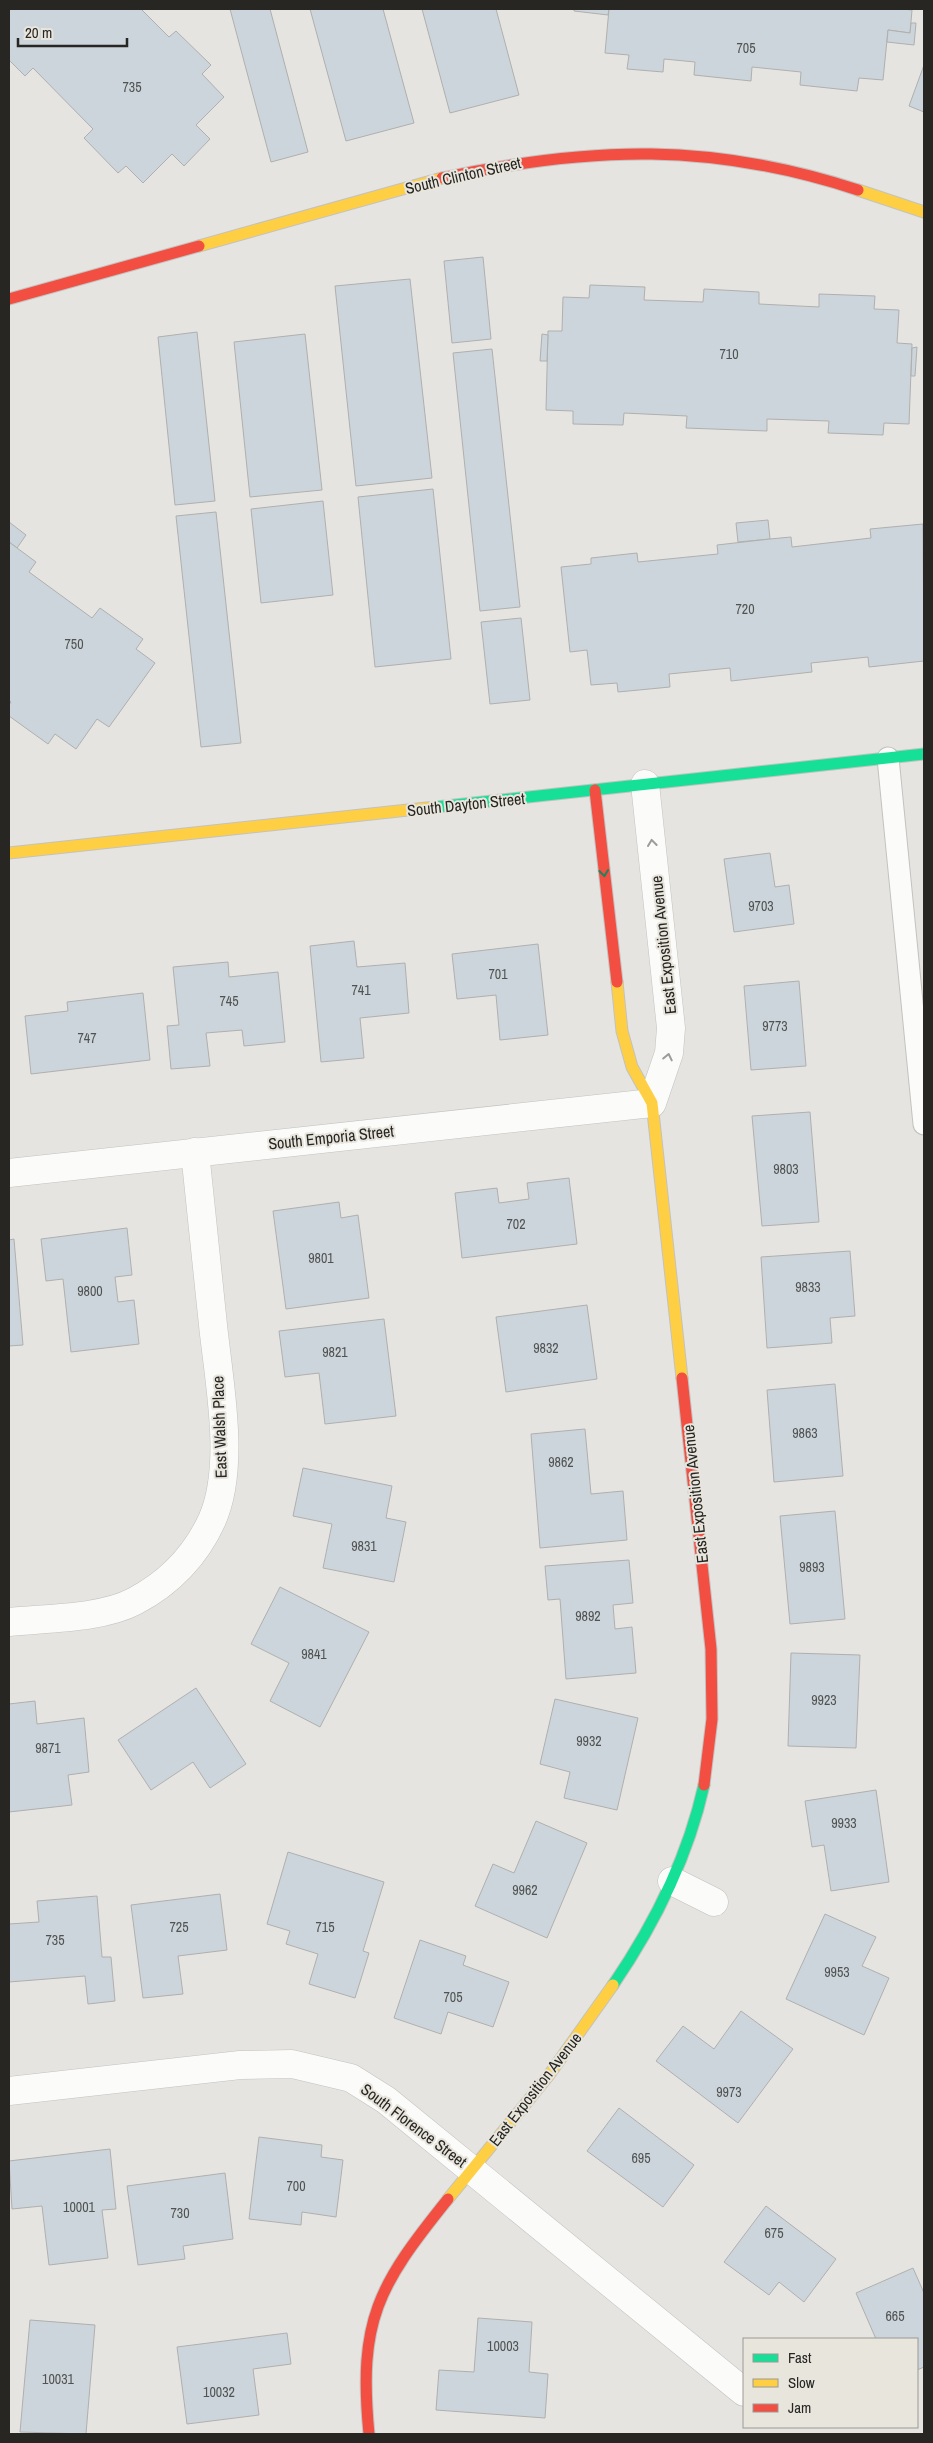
<svg xmlns="http://www.w3.org/2000/svg" width="933" height="2443" viewBox="0 0 933 2443" font-family="'Archivo Narrow',sans-serif">
  <style>
    .building { fill: #ccd5db; stroke: #afb0ae }
    .lines { fill: none; stroke-linecap: round; stroke-linejoin: round }
    .lane-casing { stroke: #c3c2c0; stroke-width: 23 }
    .street-casing { stroke: #c3c2c0; stroke-width: 29 }
    .fast-casing { stroke: #c3c2c0; stroke-width: 13 }
    .slow-casing { stroke: #c3c2c0; stroke-width: 13 }
    .jam-casing { stroke: #c3c2c0; stroke-width: 13 }
    .lane { stroke: #fbfbfa; stroke-width: 21 }
    .street { stroke: #fbfbfa; stroke-width: 28 }
    .fast { stroke: #16e098; stroke-width: 11 }
    .slow { stroke: #ffcf43; stroke-width: 11 }
    .jam { stroke: #f24e42; stroke-width: 11 }
    .oneway { stroke: #9c9b99 }
    .oneway2 { stroke: #1e835e }
    .labels { text-anchor: middle; dominant-baseline: central; stroke-width: 4; stroke-linejoin: round; paint-order: stroke }
    .number-label { font-size: 14px; fill: #515352 }
    .street-label { font-size: 16px; fill: #272623; stroke: #e8e5dd }
  </style>
  <rect width="100%" height="100%" fill="#e5e4e0"/>
  <g class="building">
    <path d="M 9,9 L 141,9 L 169,37 L 176,31 L 211,65 L 202,74 L 224,97 L 196,125 L 210,139 L 184,166 L 172,154 L 143,183 L 126,166 L 118,173 L 84,138 L 93,129 L 33,68 L 25,76 L 9,60 Z"/>
    <path d="M 230,9 L 270,9 L 308,152 L 271,162 Z"/>
    <path d="M 310,9 L 383,9 L 414,123 L 346,141 Z"/>
    <path d="M 422,9 L 496,9 L 519,95 L 450,113 Z"/>
    <path d="M 574,9 L 609,9 L 608,15 L 574,11 Z"/>
    <path d="M 609,9 L 903,9 L 912,10 L 910,33 L 888,30 L 883,80 L 859,78 L 857,91 L 800,85 L 801,72 L 752,67 L 751,81 L 694,75 L 695,62 L 664,59 L 663,72 L 627,69 L 629,55 L 605,53 Z"/>
    <path d="M 911,23 L 916,23 L 914,45 L 887,42 L 888,30 L 910,33 Z"/>
    <path d="M 924,65 L 924,112 L 909,106 Z"/>
    <path d="M 483,257 L 491,339 L 452,343 L 444,261 Z"/>
    <path d="M 410,279 L 432,478 L 356,486 L 335,286 Z"/>
    <path d="M 590,285 L 645,287 L 644,300 L 703,302 L 704,289 L 759,292 L 759,304 L 819,307 L 819,294 L 875,296 L 874,309 L 899,310 L 897,343 L 912,344 L 909,424 L 884,423 L 883,435 L 828,433 L 829,421 L 767,419 L 767,431 L 686,428 L 687,416 L 624,413 L 623,425 L 573,424 L 573,411 L 546,410 L 548,331 L 562,331 L 563,297 L 589,298 Z"/>
    <path d="M 197,332 L 215,501 L 175,505 L 158,337 Z"/>
    <path d="M 305,334 L 322,490 L 250,497 L 234,342 Z"/>
    <path d="M 542,334 L 548,335 L 547,361 L 540,361 Z"/>
    <path d="M 917,347 L 915,376 L 911,376 L 912,348 Z"/>
    <path d="M 492,349 L 520,607 L 480,611 L 453,353 Z"/>
    <path d="M 433,489 L 451,659 L 375,667 L 358,497 Z"/>
    <path d="M 323,501 L 333,595 L 261,603 L 251,509 Z"/>
    <path d="M 216,512 L 241,743 L 201,747 L 176,516 Z"/>
    <path d="M 768,520 L 770,539 L 738,542 L 736,523 Z"/>
    <path d="M 9,522 L 26,535 L 17,548 L 9,542 Z"/>
    <path d="M 923,524 L 924,661 L 869,667 L 868,657 L 811,663 L 812,672 L 731,681 L 730,668 L 669,674 L 670,687 L 618,692 L 617,683 L 591,685 L 587,650 L 570,652 L 561,567 L 591,564 L 591,558 L 637,553 L 638,562 L 718,554 L 717,545 L 770,539 L 791,537 L 792,547 L 871,538 L 870,529 Z"/>
    <path d="M 9,542 L 36,562 L 29,572 L 92,618 L 100,608 L 143,639 L 136,649 L 155,663 L 109,727 L 97,719 L 76,749 L 55,734 L 48,744 L 9,716 L 9,705 L 11,702 L 9,700 Z"/>
    <path d="M 521,618 L 530,700 L 490,704 L 481,622 Z"/>
    <path d="M 770,853 L 775,887 L 789,885 L 794,924 L 734,932 L 724,859 Z"/>
    <path d="M 354,941 L 357,967 L 405,963 L 409,1013 L 360,1018 L 364,1058 L 321,1062 L 310,946 Z"/>
    <path d="M 538,944 L 548,1035 L 500,1040 L 496,995 L 457,999 L 452,954 Z"/>
    <path d="M 228,962 L 229,977 L 278,972 L 285,1042 L 244,1046 L 242,1030 L 206,1033 L 210,1066 L 171,1069 L 167,1026 L 179,1025 L 173,967 Z"/>
    <path d="M 799,981 L 806,1066 L 751,1070 L 744,986 Z"/>
    <path d="M 143,993 L 150,1060 L 31,1074 L 25,1016 L 68,1011 L 67,1002 Z"/>
    <path d="M 810,1112 L 819,1222 L 762,1226 L 752,1116 Z"/>
    <path d="M 569,1178 L 577,1244 L 462,1258 L 455,1193 L 497,1188 L 499,1203 L 529,1199 L 527,1183 Z"/>
    <path d="M 339,1202 L 341,1218 L 358,1215 L 369,1298 L 286,1309 L 273,1211 Z"/>
    <path d="M 127,1228 L 132,1275 L 115,1277 L 118,1302 L 134,1300 L 139,1344 L 71,1352 L 63,1279 L 46,1281 L 41,1239 Z"/>
    <path d="M 14,1239 L 23,1345 L 9,1346 L 9,1240 Z"/>
    <path d="M 850,1251 L 855,1316 L 830,1318 L 832,1343 L 767,1348 L 761,1257 Z"/>
    <path d="M 587,1305 L 597,1379 L 506,1392 L 496,1317 Z"/>
    <path d="M 384,1319 L 396,1416 L 325,1424 L 319,1373 L 285,1377 L 279,1331 Z"/>
    <path d="M 835,1384 L 843,1476 L 774,1482 L 767,1390 Z"/>
    <path d="M 585,1429 L 591,1494 L 623,1491 L 627,1540 L 540,1548 L 531,1434 Z"/>
    <path d="M 303,1468 L 392,1486 L 386,1518 L 406,1522 L 394,1582 L 323,1568 L 332,1524 L 293,1516 Z"/>
    <path d="M 835,1511 L 845,1619 L 790,1624 L 780,1516 Z"/>
    <path d="M 629,1560 L 633,1603 L 613,1605 L 615,1629 L 632,1627 L 636,1673 L 566,1679 L 560,1599 L 548,1600 L 545,1566 Z"/>
    <path d="M 280,1587 L 369,1632 L 320,1727 L 270,1701 L 289,1663 L 251,1644 Z"/>
    <path d="M 791,1653 L 860,1655 L 856,1748 L 788,1746 Z"/>
    <path d="M 196,1688 L 246,1764 L 210,1788 L 193,1762 L 151,1790 L 118,1740 Z"/>
    <path d="M 555,1699 L 638,1718 L 617,1810 L 564,1798 L 570,1772 L 540,1764 Z"/>
    <path d="M 35,1701 L 37,1724 L 84,1718 L 89,1772 L 68,1775 L 72,1805 L 9,1812 L 9,1704 Z"/>
    <path d="M 876,1790 L 889,1882 L 831,1891 L 824,1845 L 812,1847 L 805,1801 Z"/>
    <path d="M 536,1821 L 587,1843 L 547,1938 L 475,1906 L 493,1864 L 514,1873 Z"/>
    <path d="M 288,1852 L 384,1882 L 363,1951 L 369,1953 L 355,1998 L 309,1984 L 318,1954 L 286,1944 L 290,1931 L 267,1924 Z"/>
    <path d="M 220,1894 L 227,1950 L 178,1956 L 183,1994 L 143,1998 L 131,1905 Z"/>
    <path d="M 97,1896 L 102,1957 L 111,1957 L 115,2001 L 88,2004 L 85,1976 L 9,1982 L 9,1924 L 39,1922 L 37,1901 Z"/>
    <path d="M 825,1914 L 876,1937 L 862,1966 L 889,1978 L 864,2035 L 786,1999 Z"/>
    <path d="M 420,1940 L 466,1956 L 463,1965 L 509,1982 L 493,2027 L 448,2012 L 441,2034 L 394,2018 Z"/>
    <path d="M 741,2011 L 793,2049 L 738,2123 L 656,2061 L 683,2026 L 714,2049 Z"/>
    <path d="M 619,2108 L 694,2165 L 663,2207 L 587,2151 Z"/>
    <path d="M 259,2137 L 322,2145 L 321,2157 L 343,2160 L 336,2217 L 302,2212 L 301,2225 L 249,2219 Z"/>
    <path d="M 110,2149 L 116,2209 L 102,2210 L 108,2258 L 49,2265 L 42,2206 L 12,2209 L 9,2161 Z"/>
    <path d="M 225,2173 L 233,2239 L 183,2246 L 185,2259 L 138,2265 L 127,2186 Z"/>
    <path d="M 766,2206 L 836,2259 L 804,2302 L 779,2282 L 769,2295 L 724,2262 Z"/>
    <path d="M 913,2268 L 924,2293 L 924,2367 L 917,2370 L 917,2339 L 876,2339 L 856,2293 Z"/>
    <path d="M 478,2318 L 532,2322 L 529,2372 L 548,2374 L 545,2418 L 436,2410 L 439,2370 L 474,2372 Z"/>
    <path d="M 30,2320 L 95,2325 L 86,2434 L 20,2432 Z"/>
    <path d="M 287,2333 L 291,2364 L 253,2369 L 259,2415 L 187,2424 L 177,2347 Z"/>
  </g>
  <g class="lines">
    <g class="lane-casing">
      <path id="lane" d="M 888,758 L 924,1124"/>
    </g>
    <g class="street-casing">
      <g id="street">
        <path d="M 9,1173 L 652,1103 L 669,1053 L 671,1028 L 645,784"/>
        <path d="M 9,1622 C 47,1618 101,1619 135,1601 C 169,1583 196,1555 212,1520 C 236,1466 219,1383 213,1325 C 207,1267 201,1210 195,1152"/>
        <path d="M 672,1881 L 714,1902"/>
        <path d="M 9,2091 L 240,2065 L 292,2064 L 351,2078 L 386,2100 L 744,2392"/>
      </g>
    </g>
    <g class="fast-casing">
      <g id="fast">
        <path d="M 436,807 L 924,754"/>
        <path d="M 613,1985 C 654,1925 688,1857 704,1785"/>
      </g>
    </g>
    <g class="slow-casing">
      <g id="slow">
        <path d="M 858,190 L 924,212"/>
        <path d="M 199,246 L 442,178"/>
        <path d="M 9,853 L 436,807"/>
        <path d="M 617,982 L 622,1031 L 632,1067 L 652,1103 L 682,1378"/>
        <path d="M 448,2199 L 549,2075 L 613,1985"/>
      </g>
    </g>
    <g class="jam-casing">
      <g id="jam">
        <path d="M 442,178 C 591,146 712,142 858,190"/>
        <path d="M 9,299 L 199,246"/>
        <path d="M 595,790 L 617,982"/>
        <path d="M 682,1378 L 711,1649 L 712,1719 L 704,1785"/>
        <path d="M 369,2434 C 358,2320 378,2286 448,2199"/>
      </g>
    </g>
    <use href="#lane" class="lane"/>
    <use href="#street" class="street"/>
    <use href="#fast" class="fast"/>
    <use href="#slow" class="slow"/>
    <use href="#jam" class="jam"/>
  </g>
  <defs><path id="oneway-chevron" d="M-2-3.5L2.5 0L-2 3.5" fill="none" stroke-width="1.6" stroke-linecap="round" stroke-linejoin="round" transform="scale(1.25)"/></defs>
  <g class="oneway">
    <use href="#oneway-chevron" transform="translate(652 843) rotate(-97)"/>
    <use href="#oneway-chevron" transform="translate(668 1057) rotate(-78)"/>
  </g>
  <use class="oneway2" href="#oneway-chevron" transform="translate(604 873) rotate(84)"/>
  <g class="labels">
    <g class="number-label">
      <text x="746" y="48">705</text>
      <text x="132" y="87">735</text>
      <text x="729" y="354">710</text>
      <text x="745" y="609">720</text>
      <text x="74" y="644">750</text>
      <text x="761" y="906">9703</text>
      <text x="498" y="974">701</text>
      <text x="361" y="990">741</text>
      <text x="229" y="1001">745</text>
      <text x="775" y="1026">9773</text>
      <text x="87" y="1038">747</text>
      <text x="786" y="1169">9803</text>
      <text x="516" y="1224">702</text>
      <text x="321" y="1258">9801</text>
      <text x="808" y="1287">9833</text>
      <text x="90" y="1291">9800</text>
      <text x="546" y="1348">9832</text>
      <text x="335" y="1352">9821</text>
      <text x="805" y="1433">9863</text>
      <text x="561" y="1462">9862</text>
      <text x="364" y="1546">9831</text>
      <text x="812" y="1567">9893</text>
      <text x="588" y="1616">9892</text>
      <text x="314" y="1654">9841</text>
      <text x="824" y="1700">9923</text>
      <text x="589" y="1741">9932</text>
      <text x="48" y="1748">9871</text>
      <text x="844" y="1823">9933</text>
      <text x="525" y="1890">9962</text>
      <text x="179" y="1927">725</text>
      <text x="325" y="1927">715</text>
      <text x="55" y="1940">735</text>
      <text x="837" y="1972">9953</text>
      <text x="453" y="1997">705</text>
      <text x="729" y="2092">9973</text>
      <text x="641" y="2158">695</text>
      <text x="296" y="2186">700</text>
      <text x="79" y="2207">10001</text>
      <text x="180" y="2213">730</text>
      <text x="774" y="2233">675</text>
      <text x="895" y="2316">665</text>
      <text x="503" y="2346">10003</text>
      <text x="58" y="2379">10031</text>
      <text x="219" y="2392">10032</text>
    </g>
    <g class="street-label">
      <text transform="translate(463 175) rotate(-13)">South Clinton Street</text>
      <text transform="translate(466 804) rotate(-6)">South Dayton Street</text>
      <text transform="translate(663 945) rotate(-96)">East Exposition Avenue</text>
      <text transform="translate(331 1137) rotate(-6)">South Emporia Street</text>
      <text transform="translate(219 1427) rotate(-92)">East Walsh Place</text>
      <text transform="translate(695 1494) rotate(-96)">East Exposition Avenue</text>
      <text transform="translate(535 2089) rotate(-52)">East Exposition Avenue</text>
      <text transform="translate(414 2125) rotate(37)">South Florence Street</text>
    </g>
  </g>
  <rect width="933" height="2443" fill="none" stroke="#272623" stroke-width="20"/>
  <rect x="743" y="2338" width="175" height="90" fill="#e8e5dd" stroke="#9b9993"/>
  <rect x="753" y="2354" width="25" height="8" fill="#16e098" stroke="#9b9993"/>
  <text x="788" y="2363" font-size="15" fill="#272623">Fast</text>
  <rect x="753" y="2379" width="25" height="8" fill="#ffcf43" stroke="#9b9993"/>
  <text x="788" y="2388" font-size="15" fill="#272623">Slow</text>
  <rect x="753" y="2404" width="25" height="8" fill="#f24e42" stroke="#9b9993"/>
  <text x="788" y="2413" font-size="15" fill="#272623">Jam</text>
  <path d="M18 38v8h109v-8" fill="none" stroke="#272623" stroke-width="2.5"/>
  <text x="25" y="38" font-size="15" fill="#272623" stroke="#e8e5dd" stroke-width="4" paint-order="stroke">20 m</text>
</svg>
